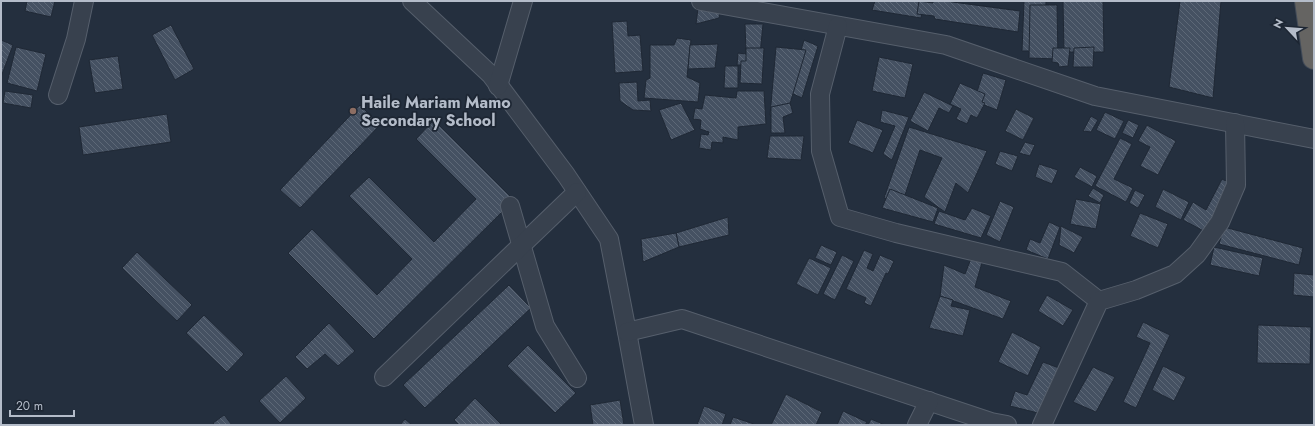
<svg xmlns="http://www.w3.org/2000/svg" width="1315" height="426" viewBox="0 0 1315 426" font-family="Jost,sans-serif">
  <style>
    .building { fill: url(#building-back-hatch); stroke: #1f2835 }
    .lines { fill: none; stroke-linecap: round; stroke-linejoin: round }
    .minor-casing { stroke: #565f6c; stroke-width: 20 }
    .trunk-casing { stroke: #434c59; stroke-width: 24 }
    .minor { stroke: #38414e; stroke-width: 18 }
    .trunk { stroke: #656462; stroke-width: 22 }
    .education-dot { fill: #8d6e63; stroke: #1d2633; stroke-width: 1.5 }
    .labels { text-anchor: middle; dominant-baseline: central; stroke-width: 3.5; stroke-linejoin: round; paint-order: stroke }
    .poi-label { font-size: 16px; font-weight: bold; fill: #b4bcc9; stroke: #1d2633; text-anchor: start }
  </style>
  <defs>
    <pattern id="building-back-hatch" width="6" height="6" patternUnits="userSpaceOnUse"><rect width="6" height="6" fill="#455162"/><path d="M-1 5l2 2M0 0l6 6M5-1l2 2" fill="none" stroke="#5d6877"/></pattern>
  </defs>
  <rect width="100%" height="100%" fill="#242f3e"/>
  <g class="building">
    <path d="M 27,1 L 55,1 L 51,17 L 25,11 Z"/>
    <path d="M 873,1 L 915,1 L 914,7 Z"/>
    <path d="M 875,1 L 924,1 L 921,18 L 872,10 Z"/>
    <path d="M 919,1 L 933,3 L 933,1 L 945,1 L 1020,11 L 1018,32 L 935,19 L 934,16 L 917,14 Z"/>
    <path d="M 1024,1 L 1046,1 L 1045,51 L 1022,51 Z"/>
    <path d="M 1063,1 L 1103,1 L 1104,52 L 1064,52 Z"/>
    <path d="M 1180,1 L 1221,1 L 1213,98 L 1169,87 Z"/>
    <path d="M 1030,5 L 1057,5 L 1058,59 L 1029,58 Z"/>
    <path d="M 698,8 L 720,10 L 719,18 L 696,24 Z"/>
    <path d="M 627,21 L 628,36 L 640,35 L 643,71 L 615,73 L 612,22 Z"/>
    <path d="M 745,24 L 763,24 L 759,65 L 737,65 L 738,53 L 746,54 Z"/>
    <path d="M 171,25 L 194,69 L 175,80 L 152,35 Z"/>
    <path d="M 677,38 L 691,40 L 687,77 L 700,83 L 698,102 L 644,98 L 646,80 L 650,78 L 650,45 L 674,45 Z"/>
    <path d="M 1,40 L 13,45 L 1,77 Z"/>
    <path d="M 804,40 L 818,46 L 802,98 L 789,92 Z"/>
    <path d="M 718,44 L 715,68 L 688,69 L 690,45 Z"/>
    <path d="M 16,47 L 46,54 L 37,91 L 7,83 Z"/>
    <path d="M 776,47 L 806,50 L 786,117 L 770,115 Z"/>
    <path d="M 1094,47 L 1093,67 L 1073,67 L 1074,48 Z"/>
    <path d="M 746,48 L 764,48 L 762,84 L 740,83 L 741,61 L 746,61 Z"/>
    <path d="M 1053,48 L 1070,48 L 1068,66 L 1059,67 L 1058,63 L 1052,62 Z"/>
    <path d="M 118,56 L 123,89 L 95,93 L 89,60 Z"/>
    <path d="M 879,57 L 913,64 L 905,98 L 872,91 Z"/>
    <path d="M 725,66 L 738,66 L 738,88 L 724,88 Z"/>
    <path d="M 983,73 L 1006,80 L 997,110 L 974,101 Z"/>
    <path d="M 637,82 L 638,101 L 650,100 L 651,111 L 633,110 L 620,101 L 619,83 Z"/>
    <path d="M 960,83 L 985,94 L 982,102 L 985,103 L 977,118 L 971,115 L 967,124 L 956,119 L 961,109 L 950,104 Z"/>
    <path d="M 5,91 L 33,95 L 31,108 L 3,103 Z"/>
    <path d="M 737,91 L 764,91 L 766,124 L 738,127 L 738,140 L 723,137 L 723,143 L 712,142 L 711,150 L 699,148 L 701,134 L 708,135 L 709,132 L 700,129 L 701,120 L 693,119 L 695,108 L 702,109 L 705,95 L 736,98 Z"/>
    <path d="M 924,92 L 953,106 L 949,113 L 939,108 L 928,131 L 910,121 Z"/>
    <path d="M 681,103 L 695,130 L 671,140 L 659,110 Z"/>
    <path d="M 790,103 L 793,113 L 783,117 L 785,133 L 771,133 L 771,107 Z"/>
    <path d="M 360,105 L 380,125 L 300,208 L 280,190 Z"/>
    <path d="M 1016,109 L 1034,118 L 1023,140 L 1005,131 Z"/>
    <path d="M 882,110 L 909,117 L 892,160 L 883,154 L 895,126 L 880,122 Z"/>
    <path d="M 1105,112 L 1124,121 L 1115,139 L 1096,130 Z"/>
    <path d="M 167,114 L 171,142 L 83,155 L 79,127 Z"/>
    <path d="M 1091,116 L 1098,120 L 1091,132 L 1083,131 Z"/>
    <path d="M 434,120 L 514,200 L 374,339 L 288,253 L 312,229 L 377,295 L 412,259 L 349,196 L 369,177 L 434,242 L 476,199 L 416,139 Z"/>
    <path d="M 857,120 L 883,130 L 873,153 L 848,143 Z"/>
    <path d="M 1128,120 L 1139,125 L 1133,138 L 1122,133 Z"/>
    <path d="M 1147,125 L 1176,141 L 1158,175 L 1140,166 L 1150,147 L 1138,141 Z"/>
    <path d="M 909,127 L 987,151 L 968,193 L 956,183 L 945,212 L 924,197 L 942,158 L 920,150 L 902,204 L 884,198 Z"/>
    <path d="M 770,136 L 804,136 L 801,160 L 767,158 Z"/>
    <path d="M 1120,138 L 1132,144 L 1114,179 L 1133,188 L 1126,202 L 1095,186 Z"/>
    <path d="M 1025,142 L 1035,145 L 1030,156 L 1019,153 Z"/>
    <path d="M 1000,151 L 1018,156 L 1012,171 L 995,164 Z"/>
    <path d="M 1039,164 L 1058,170 L 1052,184 L 1035,177 Z"/>
    <path d="M 1080,167 L 1097,176 L 1092,187 L 1074,177 Z"/>
    <path d="M 1222,179 L 1241,189 L 1215,237 L 1183,220 L 1193,202 L 1206,210 Z"/>
    <path d="M 1093,188 L 1104,195 L 1100,203 L 1088,196 Z"/>
    <path d="M 890,189 L 938,208 L 933,222 L 882,208 Z"/>
    <path d="M 1163,189 L 1189,202 L 1181,220 L 1155,207 Z"/>
    <path d="M 1135,190 L 1145,195 L 1138,208 L 1129,203 Z"/>
    <path d="M 1076,199 L 1101,204 L 1096,229 L 1070,224 Z"/>
    <path d="M 1000,201 L 1014,207 L 1000,242 L 986,235 Z"/>
    <path d="M 972,208 L 991,216 L 981,238 L 934,224 L 939,211 L 965,220 Z"/>
    <path d="M 1140,213 L 1168,224 L 1158,248 L 1130,236 Z"/>
    <path d="M 728,217 L 729,235 L 679,247 L 676,233 Z"/>
    <path d="M 1049,222 L 1060,227 L 1048,259 L 1026,250 L 1030,239 L 1040,243 Z"/>
    <path d="M 1061,226 L 1083,237 L 1074,253 L 1059,245 Z"/>
    <path d="M 1224,227 L 1303,248 L 1299,265 L 1219,244 Z"/>
    <path d="M 676,233 L 679,247 L 643,262 L 641,239 Z"/>
    <path d="M 821,245 L 837,252 L 831,265 L 815,258 Z"/>
    <path d="M 1214,247 L 1263,258 L 1259,276 L 1210,265 Z"/>
    <path d="M 864,250 L 873,254 L 867,268 L 873,271 L 880,255 L 894,261 L 888,274 L 886,273 L 871,306 L 864,303 L 866,298 L 846,289 Z"/>
    <path d="M 137,252 L 192,305 L 177,321 L 122,268 Z"/>
    <path d="M 842,255 L 854,261 L 835,300 L 823,294 Z"/>
    <path d="M 972,256 L 983,259 L 975,287 L 1011,301 L 1003,319 L 940,296 L 944,265 L 965,274 Z"/>
    <path d="M 809,258 L 831,268 L 818,295 L 796,284 Z"/>
    <path d="M 1294,273 L 1314,275 L 1314,297 L 1293,295 Z"/>
    <path d="M 509,285 L 531,308 L 425,408 L 403,385 Z"/>
    <path d="M 1047,295 L 1073,310 L 1063,326 L 1038,311 Z"/>
    <path d="M 940,296 L 953,300 L 951,306 L 970,310 L 963,336 L 929,328 Z"/>
    <path d="M 204,315 L 244,354 L 227,372 L 186,333 Z"/>
    <path d="M 1143,322 L 1170,335 L 1136,408 L 1123,402 L 1150,343 L 1136,337 Z"/>
    <path d="M 329,323 L 355,351 L 338,366 L 325,354 L 307,369 L 295,357 Z"/>
    <path d="M 1258,325 L 1311,327 L 1310,364 L 1257,363 Z"/>
    <path d="M 1012,332 L 1041,347 L 1028,376 L 998,362 Z"/>
    <path d="M 528,345 L 576,393 L 555,413 L 507,366 Z"/>
    <path d="M 1043,362 L 1059,368 L 1038,413 L 1010,406 L 1015,391 L 1027,395 Z"/>
    <path d="M 1163,366 L 1186,377 L 1174,401 L 1152,390 Z"/>
    <path d="M 1093,367 L 1115,377 L 1096,412 L 1073,402 Z"/>
    <path d="M 286,376 L 306,398 L 280,423 L 259,401 Z"/>
    <path d="M 786,394 L 822,412 L 816,425 L 771,425 Z"/>
    <path d="M 475,398 L 502,425 L 459,425 L 454,420 Z"/>
    <path d="M 620,400 L 624,425 L 593,425 L 590,405 Z"/>
    <path d="M 704,406 L 726,414 L 722,425 L 697,425 Z"/>
    <path d="M 843,411 L 867,422 L 865,425 L 837,425 Z"/>
    <path d="M 224,415 L 232,425 L 215,425 L 213,423 Z"/>
    <path d="M 733,417 L 754,424 L 754,425 L 730,425 Z"/>
    <path d="M 405,419 L 412,425 L 400,425 Z"/>
    <path d="M 871,419 L 885,425 L 868,425 Z"/>
  </g>
  <g class="lines">
    <g class="minor-casing">
      <g id="minor">
        <path d="M 412,1 L 491,75 L 566,175 L 609,239 L 627,332 L 644,425"/>
        <path d="M 701,1 L 946,45 L 1095,96 L 1314,139"/>
        <path d="M 838,26 L 820,94 L 821,151 L 840,217 L 896,233 L 1062,272 L 1099,301"/>
        <path d="M 498,86 L 523,1"/>
        <path d="M 58,95 L 76,39 L 84,1"/>
        <path d="M 510,206 L 545,326 L 577,378"/>
        <path d="M 627,332 L 682,319 L 991,422 L 1007,425"/>
        <path d="M 384,377 L 577,192"/>
        <path d="M 917,425 L 929,401"/>
        <path d="M 1042,425 L 1099,301 L 1136,290 L 1175,274 L 1197,254 L 1220,222 L 1236,185 L 1235,123"/>
      </g>
    </g>
    <g class="trunk-casing">
      <path id="trunk" d="M 1306,1 L 1314,58"/>
    </g>
    <use href="#minor" class="minor"/>
    <use href="#trunk" class="trunk"/>
  </g>
  <circle class="education-dot" cx="353" cy="111" r="4"/>
  <g class="labels">
    <g class="poi-label">
      <text x="361" y="102">Haile Mariam Mamo<tspan x="361" dy="18">Secondary School</tspan></text>
    </g>
  </g>
  <rect width="1315" height="426" fill="none" stroke="#b4bcc9" stroke-width="4"/>
  <g transform="translate(1287 28) rotate(296)" stroke="#1d2633" stroke-width="3" paint-order="stroke">
  <path d="M0-3L7 15L0 10L-7 15Z" fill="#b4bcc9"/>
  <text y="-6" font-size="11" font-weight="bold" text-anchor="middle" fill="#b4bcc9">N</text>
  </g>
  <path d="M10 410v6h64v-6" fill="none" stroke="#b4bcc9" stroke-width="2"/>
  <text x="16" y="410" font-size="12" fill="#b4bcc9" stroke="#1d2633" stroke-width="3" paint-order="stroke">20 m</text>
</svg>
